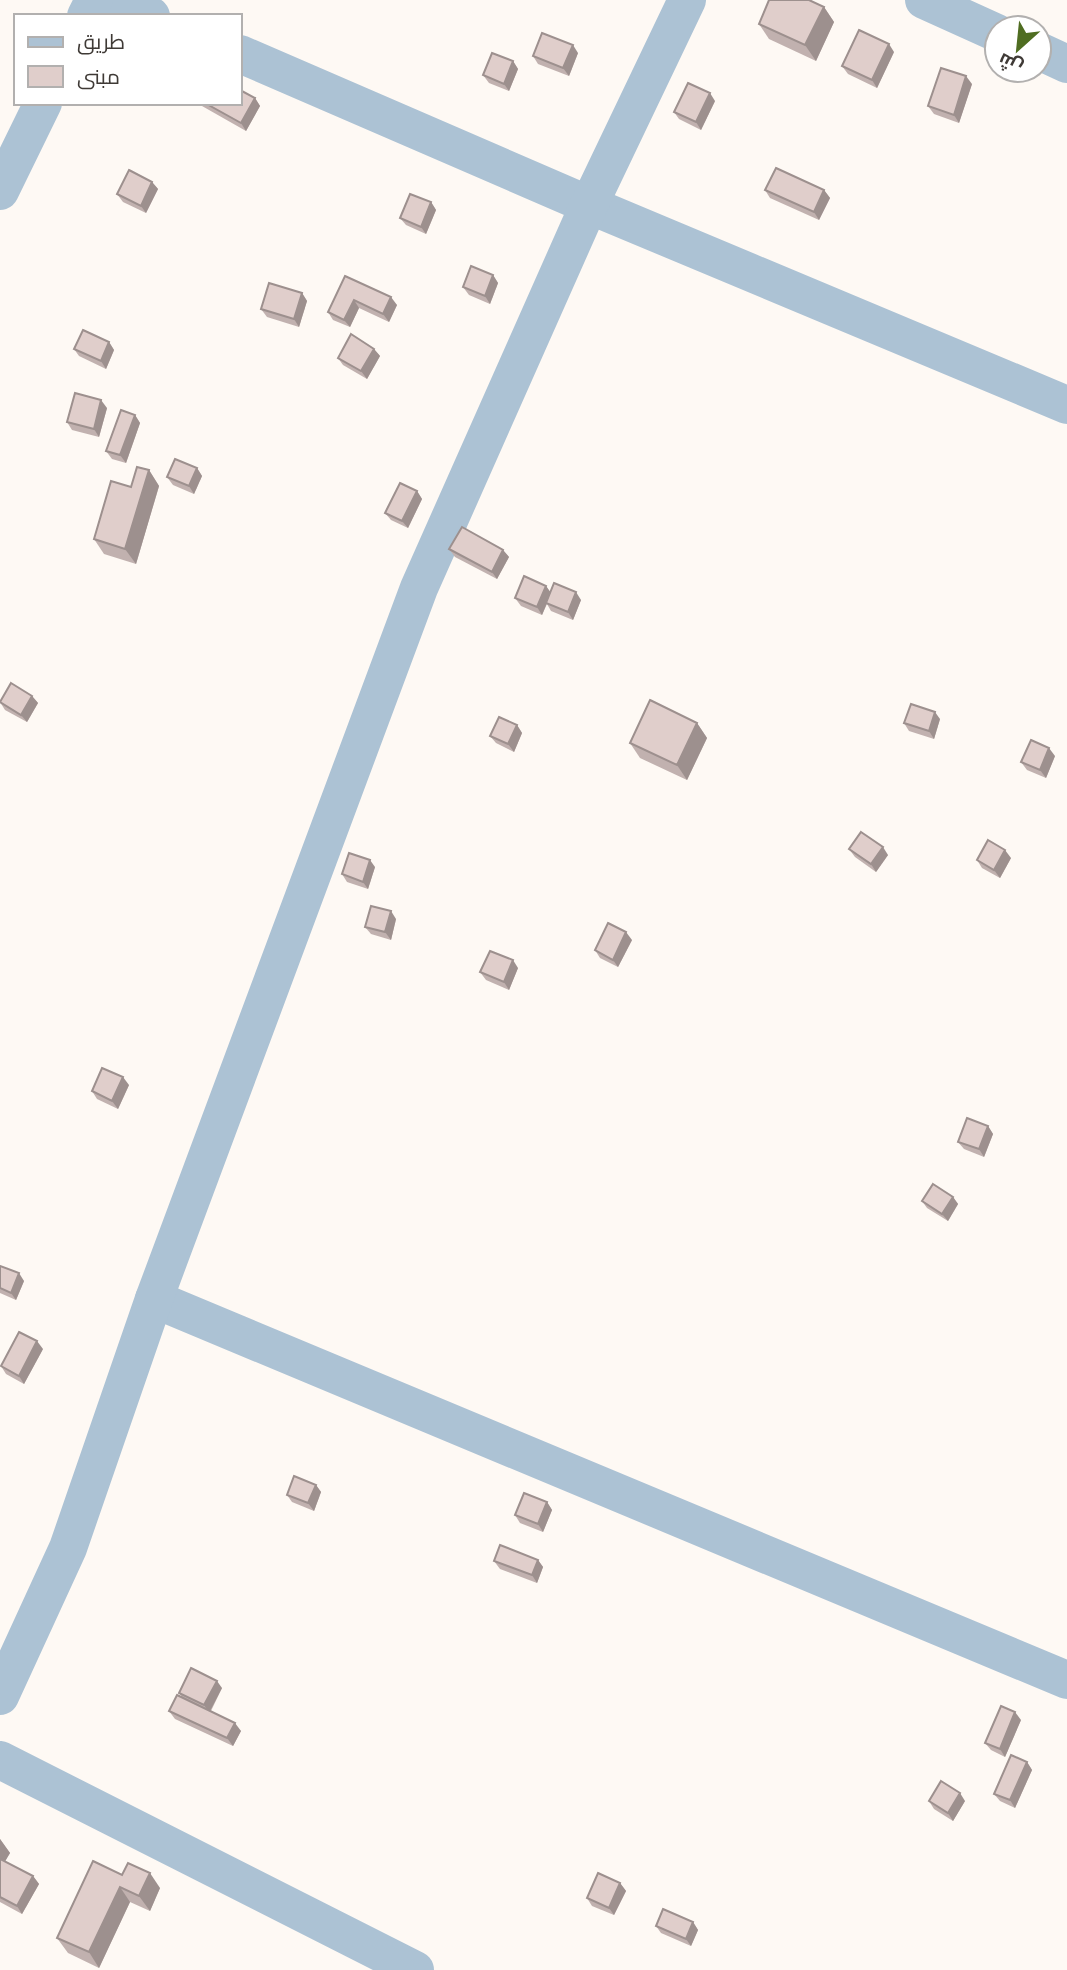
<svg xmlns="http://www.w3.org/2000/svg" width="1067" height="1970" viewBox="0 0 1067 1970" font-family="Bitter,Cairo,serif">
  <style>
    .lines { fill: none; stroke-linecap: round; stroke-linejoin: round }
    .street { stroke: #acc2d4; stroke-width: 38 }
    .wall { fill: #c1b1af }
    .shaded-wall { fill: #9d908e }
    .building { fill: #e0cecb; stroke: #9d908e; stroke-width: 2 }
  </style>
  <rect width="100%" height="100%" fill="#fef9f4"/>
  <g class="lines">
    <g class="street">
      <path d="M 115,0 L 151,16"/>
      <path d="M 924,0 L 997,33"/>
      <path d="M 86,16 L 94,0"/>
      <path d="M 1039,51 L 1067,64"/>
      <path d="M 240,54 L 589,205 L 1067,405"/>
      <path d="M 0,191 L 43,103"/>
      <path d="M 154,1299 L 1067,1680"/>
      <path d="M 0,1696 L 68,1548 L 154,1299 L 419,588 L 589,205 L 687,0"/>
      <path d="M 0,1760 L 415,1970"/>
    </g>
  </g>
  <g class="wall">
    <path d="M 824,7 L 834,22 L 816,61 L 769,39 L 759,24 Z"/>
    <path d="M 894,52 L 877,88 L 848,74 L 842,66 Z"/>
    <path d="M 578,53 L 569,76 L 538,64 L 533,56 Z"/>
    <path d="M 513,61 L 518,69 L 509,91 L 489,83 L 483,75 Z"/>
    <path d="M 972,84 L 959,123 L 934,114 L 928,106 Z"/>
    <path d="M 255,98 L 260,106 L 246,131 L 202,106 L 200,103 L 240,103 Z"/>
    <path d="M 715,101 L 701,130 L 679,119 L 674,112 Z"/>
    <path d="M 152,182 L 158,189 L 146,213 L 123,202 L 117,194 Z"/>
    <path d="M 765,190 L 824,190 L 830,198 L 819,220 L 770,198 Z"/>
    <path d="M 431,202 L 436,210 L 426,234 L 406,225 L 400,218 Z"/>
    <path d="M 493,275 L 498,283 L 490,304 L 469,295 L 463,287 Z"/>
    <path d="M 345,276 L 397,305 L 389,322 L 359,308 L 350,327 L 333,320 L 328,312 Z"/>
    <path d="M 302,293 L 307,301 L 299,327 L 267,317 L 261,309 Z"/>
    <path d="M 109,342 L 114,350 L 106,369 L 79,356 L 74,349 Z"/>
    <path d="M 374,349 L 380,356 L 367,379 L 343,365 L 338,358 Z"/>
    <path d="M 107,408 L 99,437 L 72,430 L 67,422 Z"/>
    <path d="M 135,415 L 140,423 L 126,463 L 112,459 L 106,451 Z"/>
    <path d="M 197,468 L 202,476 L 194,494 L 173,485 L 167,477 Z"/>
    <path d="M 149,470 L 159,486 L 136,564 L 104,554 L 94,539 L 131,487 Z"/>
    <path d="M 417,491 L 422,499 L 408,528 L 391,520 L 385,513 Z"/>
    <path d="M 449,549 L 503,550 L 509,557 L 497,579 L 455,557 Z"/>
    <path d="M 546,586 L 550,592 L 581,600 L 573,620 L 551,611 L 547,604 L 542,615 L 521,606 L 515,598 Z"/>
    <path d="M 32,696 L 38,703 L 27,722 L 5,710 L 0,702 Z"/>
    <path d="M 940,719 L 934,739 L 909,731 L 904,723 Z"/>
    <path d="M 697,723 L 707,738 L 687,780 L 640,758 L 630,743 Z"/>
    <path d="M 517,725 L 522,733 L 514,752 L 496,743 L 490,736 Z"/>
    <path d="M 1055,756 L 1046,778 L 1027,770 L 1021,762 Z"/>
    <path d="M 849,849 L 888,855 L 876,872 L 855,857 Z"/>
    <path d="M 1011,858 L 1000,878 L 982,868 L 977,860 Z"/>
    <path d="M 375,867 L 368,889 L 347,882 L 342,874 Z"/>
    <path d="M 396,919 L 391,940 L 371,934 L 365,927 Z"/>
    <path d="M 632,940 L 618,967 L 600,958 L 595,950 Z"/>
    <path d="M 518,968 L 509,990 L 486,980 L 480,972 Z"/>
    <path d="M 129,1085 L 118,1109 L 97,1099 L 92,1091 Z"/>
    <path d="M 988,1126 L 993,1134 L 984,1157 L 964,1149 L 958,1142 Z"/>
    <path d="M 953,1197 L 958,1204 L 948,1221 L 927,1208 L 922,1201 Z"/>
    <path d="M 0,1266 L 24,1281 L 16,1300 L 0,1293 Z"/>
    <path d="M 43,1349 L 24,1384 L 6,1374 L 1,1366 Z"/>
    <path d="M 316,1485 L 321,1492 L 314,1511 L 292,1502 L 287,1495 Z"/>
    <path d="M 547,1502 L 552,1510 L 543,1532 L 520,1523 L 515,1515 Z"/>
    <path d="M 538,1560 L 543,1567 L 537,1583 L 500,1569 L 494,1561 Z"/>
    <path d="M 222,1688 L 211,1711 L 241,1731 L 233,1746 L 175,1719 L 169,1711 L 182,1697 L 179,1693 Z"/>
    <path d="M 1021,1720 L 1005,1757 L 991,1750 L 985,1743 Z"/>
    <path d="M 1027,1762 L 1032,1770 L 1015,1808 L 1000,1801 L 994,1794 Z"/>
    <path d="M 929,1801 L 965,1801 L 953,1821 L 934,1809 Z"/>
    <path d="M 0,1839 L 10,1853 L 5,1861 L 33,1876 L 39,1884 L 22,1914 L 0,1902 Z"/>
    <path d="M 122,1875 L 160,1888 L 150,1911 L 130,1902 L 99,1968 L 68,1953 L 57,1938 Z"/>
    <path d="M 620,1883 L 626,1891 L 614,1915 L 592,1906 L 587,1898 Z"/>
    <path d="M 693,1922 L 698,1930 L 691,1946 L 661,1933 L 656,1926 Z"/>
  </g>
  <g class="shaded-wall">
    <path d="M 824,7 L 834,22 L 816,61 L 805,45 Z"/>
    <path d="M 889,44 L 894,52 L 877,88 L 872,80 Z"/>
    <path d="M 573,45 L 578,53 L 569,76 L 563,68 Z"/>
    <path d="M 513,61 L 518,69 L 509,91 L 504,84 Z"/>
    <path d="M 966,76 L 972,84 L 959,123 L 954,115 Z"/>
    <path d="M 710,93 L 715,101 L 701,130 L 696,122 Z"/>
    <path d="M 255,98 L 260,106 L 246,131 L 241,123 Z"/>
    <path d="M 152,182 L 158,189 L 146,213 L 141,206 Z"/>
    <path d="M 824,190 L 830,198 L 819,220 L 814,212 Z"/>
    <path d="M 431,202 L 436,210 L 426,234 L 421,227 Z"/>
    <path d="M 493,275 L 498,283 L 490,304 L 485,296 Z"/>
    <path d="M 302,293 L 307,301 L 299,327 L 294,319 Z"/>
    <path d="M 391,297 L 397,305 L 389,322 L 383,314 Z"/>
    <path d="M 354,300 L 359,308 L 350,327 L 344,320 Z"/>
    <path d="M 109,342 L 114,350 L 106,369 L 101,361 Z"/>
    <path d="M 374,349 L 380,356 L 367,379 L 361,371 Z"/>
    <path d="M 101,400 L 107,408 L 99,437 L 94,429 Z"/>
    <path d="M 135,415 L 140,423 L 126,463 L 120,455 Z"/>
    <path d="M 197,468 L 202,476 L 194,494 L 189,486 Z"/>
    <path d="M 149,470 L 159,486 L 136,564 L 125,549 Z"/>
    <path d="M 417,491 L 422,499 L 408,528 L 402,521 Z"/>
    <path d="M 503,550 L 509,557 L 497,579 L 492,572 Z"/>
    <path d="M 546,586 L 551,593 L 542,615 L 537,607 Z"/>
    <path d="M 576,592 L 581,600 L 573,620 L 568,612 Z"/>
    <path d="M 32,696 L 38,703 L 27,722 L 21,715 Z"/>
    <path d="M 935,712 L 940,719 L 934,739 L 929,731 Z"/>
    <path d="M 697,723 L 707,738 L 687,780 L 677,765 Z"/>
    <path d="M 517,725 L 522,733 L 514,752 L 508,744 Z"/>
    <path d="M 1049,748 L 1055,756 L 1046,778 L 1040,770 Z"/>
    <path d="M 883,847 L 888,855 L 876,872 L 871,864 Z"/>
    <path d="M 1005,850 L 1011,858 L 1000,878 L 994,870 Z"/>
    <path d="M 370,860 L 375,867 L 368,889 L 363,882 Z"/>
    <path d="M 391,911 L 396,919 L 391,940 L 385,932 Z"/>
    <path d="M 626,932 L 632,940 L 618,967 L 613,960 Z"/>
    <path d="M 513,960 L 518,968 L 509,990 L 504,982 Z"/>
    <path d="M 123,1077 L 129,1085 L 118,1109 L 112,1101 Z"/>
    <path d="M 988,1126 L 993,1134 L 984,1157 L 979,1149 Z"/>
    <path d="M 953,1197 L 958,1204 L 948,1221 L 942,1214 Z"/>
    <path d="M 19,1273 L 24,1281 L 16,1300 L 11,1293 Z"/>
    <path d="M 37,1341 L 43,1349 L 24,1384 L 19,1376 Z"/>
    <path d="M 316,1485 L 321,1492 L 314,1511 L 308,1503 Z"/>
    <path d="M 547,1502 L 552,1510 L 543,1532 L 538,1524 Z"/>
    <path d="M 538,1560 L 543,1567 L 537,1583 L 532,1575 Z"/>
    <path d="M 217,1681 L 222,1688 L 209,1713 L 204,1705 Z"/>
    <path d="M 1015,1712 L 1021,1720 L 1005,1757 L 1000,1749 Z"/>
    <path d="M 235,1723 L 241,1731 L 233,1746 L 227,1738 Z"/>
    <path d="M 1027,1762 L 1032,1770 L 1015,1808 L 1010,1800 Z"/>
    <path d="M 960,1793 L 965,1801 L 953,1821 L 948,1813 Z"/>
    <path d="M 0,1839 L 10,1853 L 0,1870 Z"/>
    <path d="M 150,1873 L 160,1888 L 150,1911 L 139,1896 Z"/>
    <path d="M 33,1876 L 39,1884 L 22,1914 L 17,1906 Z"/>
    <path d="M 620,1883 L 626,1891 L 614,1915 L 609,1908 Z"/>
    <path d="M 120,1887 L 130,1902 L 99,1968 L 89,1952 Z"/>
    <path d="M 693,1922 L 698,1930 L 691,1946 L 686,1939 Z"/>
  </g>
  <g class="building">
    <path d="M 769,0 L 809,0 L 824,7 L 805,45 L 759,24 Z"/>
    <path d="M 859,30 L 889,44 L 872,80 L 842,66 Z"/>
    <path d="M 542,33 L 573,45 L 563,68 L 533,56 Z"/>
    <path d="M 492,53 L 513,61 L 504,84 L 483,75 Z"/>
    <path d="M 941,68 L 966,76 L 954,115 L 928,106 Z"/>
    <path d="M 688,83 L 710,93 L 696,122 L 674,112 Z"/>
    <path d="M 240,90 L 255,98 L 241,123 L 205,103 L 240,103 Z"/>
    <path d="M 776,168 L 824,190 L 814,212 L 765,190 Z"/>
    <path d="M 129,170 L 152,182 L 141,206 L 117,194 Z"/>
    <path d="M 410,194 L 431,202 L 421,227 L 400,218 Z"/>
    <path d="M 471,266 L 493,275 L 485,296 L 463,287 Z"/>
    <path d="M 345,276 L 391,297 L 383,314 L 354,300 L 344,320 L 328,312 Z"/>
    <path d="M 269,283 L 302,293 L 294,319 L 261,309 Z"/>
    <path d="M 83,330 L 109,342 L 101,361 L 74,349 Z"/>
    <path d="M 351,334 L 374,349 L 361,371 L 338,358 Z"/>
    <path d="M 75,393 L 101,400 L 94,429 L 67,422 Z"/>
    <path d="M 121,410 L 135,415 L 120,455 L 106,451 Z"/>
    <path d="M 175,459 L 197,468 L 189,486 L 167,477 Z"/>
    <path d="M 137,467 L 149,470 L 125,549 L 94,539 L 111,481 L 131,487 Z"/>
    <path d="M 400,483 L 417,491 L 402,521 L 385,513 Z"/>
    <path d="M 462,527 L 503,550 L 492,572 L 449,549 Z"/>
    <path d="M 524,576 L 546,586 L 537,607 L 515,598 Z"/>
    <path d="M 554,583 L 576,592 L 568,612 L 546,603 Z"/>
    <path d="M 11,683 L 32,696 L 21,715 L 0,702 Z"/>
    <path d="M 650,700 L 697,723 L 677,765 L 630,743 Z"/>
    <path d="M 911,704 L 935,712 L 929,731 L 904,723 Z"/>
    <path d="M 499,717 L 517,725 L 508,744 L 490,736 Z"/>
    <path d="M 1031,740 L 1049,748 L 1040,770 L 1021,762 Z"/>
    <path d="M 861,832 L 883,847 L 871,864 L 849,849 Z"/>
    <path d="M 988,840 L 1005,850 L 994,870 L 977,860 Z"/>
    <path d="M 349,853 L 370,860 L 363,882 L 342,874 Z"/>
    <path d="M 371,906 L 391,911 L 385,932 L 365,927 Z"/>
    <path d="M 608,923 L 626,932 L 613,960 L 595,950 Z"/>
    <path d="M 490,951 L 513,960 L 504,982 L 480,972 Z"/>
    <path d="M 102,1068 L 123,1077 L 112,1101 L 92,1091 Z"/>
    <path d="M 967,1118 L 988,1126 L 979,1149 L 958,1142 Z"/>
    <path d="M 933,1184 L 953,1197 L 942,1214 L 922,1201 Z"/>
    <path d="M 0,1266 L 19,1273 L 11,1293 L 0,1288 Z"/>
    <path d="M 19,1332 L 37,1341 L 19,1376 L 1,1366 Z"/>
    <path d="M 294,1476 L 316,1485 L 308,1503 L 287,1495 Z"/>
    <path d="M 524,1493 L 547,1502 L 538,1524 L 515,1515 Z"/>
    <path d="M 500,1545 L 538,1560 L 532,1575 L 494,1561 Z"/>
    <path d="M 191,1668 L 217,1681 L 204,1705 L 179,1693 Z"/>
    <path d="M 177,1695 L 235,1723 L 227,1738 L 169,1711 Z"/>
    <path d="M 1001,1706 L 1015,1712 L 1000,1749 L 985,1743 Z"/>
    <path d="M 1011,1755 L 1027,1762 L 1010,1800 L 994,1794 Z"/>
    <path d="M 941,1781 L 960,1793 L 948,1813 L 929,1801 Z"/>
    <path d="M 0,1859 L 33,1876 L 17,1906 L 0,1897 Z"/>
    <path d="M 93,1861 L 122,1875 L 128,1863 L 150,1873 L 139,1896 L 120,1887 L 89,1952 L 57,1938 Z"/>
    <path d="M 598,1873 L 620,1883 L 609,1908 L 587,1898 Z"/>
    <path d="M 663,1909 L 693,1922 L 686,1939 L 656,1926 Z"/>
  </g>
  <rect x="14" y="14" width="228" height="91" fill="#ffffff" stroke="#b2b0af" stroke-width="2"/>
  <rect x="28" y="37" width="35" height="10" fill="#acc2d4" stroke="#b2b0af" stroke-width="2"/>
  <text x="77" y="49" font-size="21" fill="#3f3a36">طريق</text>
  <rect x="28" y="66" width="35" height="21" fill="#e0cecb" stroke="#b2b0af" stroke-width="2"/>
  <text x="77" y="84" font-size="21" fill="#3f3a36">مبنى</text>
  <g transform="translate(1018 49) rotate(207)"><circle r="33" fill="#ffffff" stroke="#b2b0af" stroke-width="2"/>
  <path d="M0-5L12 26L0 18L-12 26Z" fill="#4f6d21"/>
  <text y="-10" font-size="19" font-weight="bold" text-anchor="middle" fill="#3f3a36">ش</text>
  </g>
</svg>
